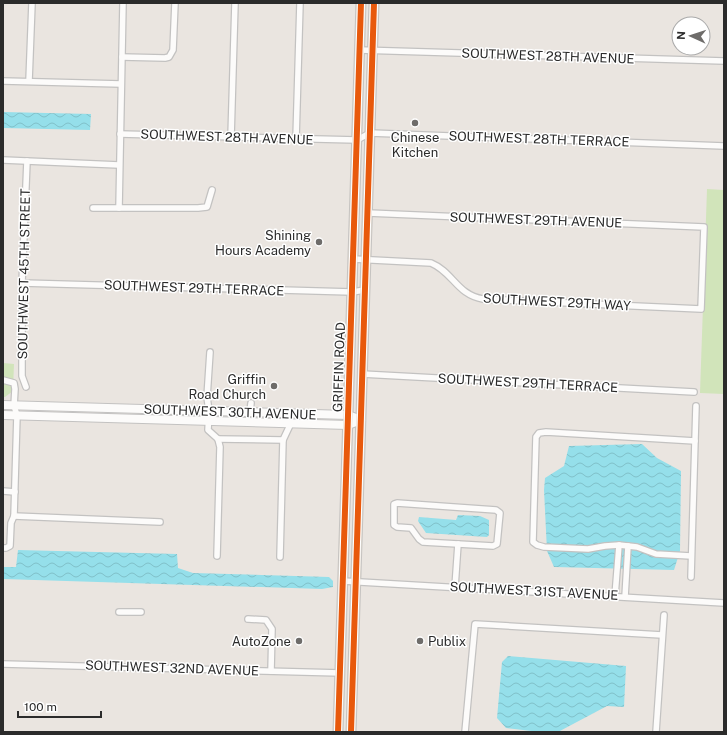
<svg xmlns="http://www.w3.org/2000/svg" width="727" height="735" viewBox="0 0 727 735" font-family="'Public Sans',sans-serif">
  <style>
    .green { fill: #d1e4ba }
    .water { fill: url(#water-waves) }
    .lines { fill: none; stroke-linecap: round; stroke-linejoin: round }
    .street-casing { stroke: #c3c2c1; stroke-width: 8 }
    .secondary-casing { stroke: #c3c2c1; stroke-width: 10 }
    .primary-casing { stroke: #c5c3c1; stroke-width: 11 }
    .street { stroke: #fcfbfa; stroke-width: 5.5 }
    .secondary { stroke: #fcfbfa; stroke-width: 8 }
    .primary { stroke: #e7dfd4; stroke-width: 9 }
    .cycleway-casing { stroke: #fff; stroke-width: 8 }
    .cycleway { stroke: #e8590c; stroke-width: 6 }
    .poi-dot { fill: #6e6c6a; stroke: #fff; stroke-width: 1.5 }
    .labels { text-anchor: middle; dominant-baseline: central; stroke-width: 3; stroke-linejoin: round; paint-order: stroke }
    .street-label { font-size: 13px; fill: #2b2b2b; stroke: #fff }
    .poi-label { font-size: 13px; fill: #2b2b2b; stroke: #fff; text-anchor: end }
  </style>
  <defs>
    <pattern id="water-waves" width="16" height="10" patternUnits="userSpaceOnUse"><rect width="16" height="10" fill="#95dfea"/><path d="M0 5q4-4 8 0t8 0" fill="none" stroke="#81c0c9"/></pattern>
  </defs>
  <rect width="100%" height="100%" fill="#eae5e0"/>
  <g class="green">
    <path d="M 707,189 L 724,190 L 724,394 L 700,393 Z"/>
    <path d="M 3,363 L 14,364 L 13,391 L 5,397 L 3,397 Z"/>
  </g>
  <g class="water">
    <path d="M 3,112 L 91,114 L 90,130 L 3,128 Z"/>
    <path d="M 642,444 L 657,458 L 681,471 L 680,551 L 674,570 L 554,567 L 547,551 L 544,490 L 545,478 L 564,466 L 569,446 Z"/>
    <path d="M 458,515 L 480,516 L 489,520 L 489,535 L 487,537 L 426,533 L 418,521 L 419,517 L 456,520 Z"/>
    <path d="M 18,550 L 177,554 L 178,568 L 193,573 L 329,577 L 333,581 L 333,587 L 322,589 L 3,579 L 3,567 L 16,567 Z"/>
    <path d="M 508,656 L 626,666 L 624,707 L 607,706 L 558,732 L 540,732 L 506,728 L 497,718 L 502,662 Z"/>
  </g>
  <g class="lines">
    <g class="street-casing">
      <g id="street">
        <path d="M 359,50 L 724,61"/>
        <path d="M 122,57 L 165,58 L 169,57 L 173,50 L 175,3"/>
        <path d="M 3,81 L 121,84"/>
        <path d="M 29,81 L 32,3"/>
        <path d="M 120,134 L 357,140 L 370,133 L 724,146"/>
        <path d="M 231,137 L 235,3"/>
        <path d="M 296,139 L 300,3"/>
        <path d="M 3,160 L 119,165"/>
        <path d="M 93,208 L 198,208 L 207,207 L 212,190"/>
        <path d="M 119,208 L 123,3"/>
        <path d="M 353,259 L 431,263 C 453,272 457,295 483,299 L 701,309 L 704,227 L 368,213"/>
        <path d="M 22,283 L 352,292 L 365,290"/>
        <path d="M 210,352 L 207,397 L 209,411 L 208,430 L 218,439 L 220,447 L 217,556"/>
        <path d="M 362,374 L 694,392"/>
        <path d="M 3,380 L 14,383 L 15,389 L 14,406 L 17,415 L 14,516 L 11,523 L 10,546 L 6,548 L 3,548"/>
        <path d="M 26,387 L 22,376 L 22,283 L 27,161"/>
        <path d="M 250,412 L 251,403"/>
        <path d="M 218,439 L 283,440"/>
        <path d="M 3,491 L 15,492"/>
        <path d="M 397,503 L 496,510 L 500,513 L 497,544 L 493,546 L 423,542 L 419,539 L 411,528 L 397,527 L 394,525 L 394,504 Z"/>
        <path d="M 14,516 L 160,522"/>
        <path d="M 691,556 L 656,554 L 637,547 L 619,545 L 605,546 L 588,549 L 544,547 L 537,545 L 533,542 L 536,437 L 539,433 L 546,432 L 695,441"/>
        <path d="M 280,557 L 283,440 L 291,423"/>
        <path d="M 691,577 L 696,406"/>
        <path d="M 343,581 L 724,603"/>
        <path d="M 455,587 L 458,544"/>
        <path d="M 615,596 L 619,545"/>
        <path d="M 625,597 L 628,546"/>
        <path d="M 119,612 L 141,612"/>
        <path d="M 248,619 L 266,620 L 272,629 L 271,671"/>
        <path d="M 3,664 L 341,673"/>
        <path d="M 465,732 L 475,624 L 662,635"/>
        <path d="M 656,732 L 664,615"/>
      </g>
    </g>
    <g class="secondary-casing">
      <g id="secondary">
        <path d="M 3,405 L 348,415 L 361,420"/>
        <path d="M 3,415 L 348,425 L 361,420"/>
      </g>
    </g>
    <g class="primary-casing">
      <g id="primary">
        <path d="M 338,732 L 361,3"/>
        <path d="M 351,732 L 374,3"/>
      </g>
    </g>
    <use href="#street" class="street"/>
    <use href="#secondary" class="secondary"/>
    <use href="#primary" class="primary"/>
    <g class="cycleway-casing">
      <g id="cycleway">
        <path d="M 338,732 L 361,3"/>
        <path d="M 351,732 L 374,3"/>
      </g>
    </g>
    <use href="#cycleway" class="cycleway"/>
  </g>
  <g class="poi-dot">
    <circle cx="415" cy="123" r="4"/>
    <circle cx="319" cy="242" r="4"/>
    <circle cx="274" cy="386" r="4"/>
    <circle cx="299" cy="641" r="4"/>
    <circle cx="420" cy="641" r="4"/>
  </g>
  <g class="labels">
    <g class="street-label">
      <text transform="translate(548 56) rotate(2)">SOUTHWEST 28TH AVENUE</text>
      <text transform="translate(227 137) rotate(2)">SOUTHWEST 28TH AVENUE</text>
      <text transform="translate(539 139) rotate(2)">SOUTHWEST 28TH TERRACE</text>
      <text transform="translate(536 220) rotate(2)">SOUTHWEST 29TH AVENUE</text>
      <text transform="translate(24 274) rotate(-89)">SOUTHWEST 45TH STREET</text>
      <text transform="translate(194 288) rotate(2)">SOUTHWEST 29TH TERRACE</text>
      <text transform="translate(557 302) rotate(3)">SOUTHWEST 29TH WAY</text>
      <text transform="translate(339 367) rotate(-88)">GRIFFIN ROAD</text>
      <text transform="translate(528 383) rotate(3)">SOUTHWEST 29TH TERRACE</text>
      <text transform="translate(230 412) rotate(2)">SOUTHWEST 30TH AVENUE</text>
      <text transform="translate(534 591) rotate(3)">SOUTHWEST 31ST AVENUE</text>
      <text transform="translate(172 668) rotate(2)">SOUTHWEST 32ND AVENUE</text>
    </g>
    <g class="poi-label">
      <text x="415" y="137" text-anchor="middle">Chinese<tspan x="415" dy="15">Kitchen</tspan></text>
      <text x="311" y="235">Shining<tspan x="311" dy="15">Hours Academy</tspan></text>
      <text x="266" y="379">Griffin<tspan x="266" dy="15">Road Church</tspan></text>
      <text x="291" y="641">AutoZone</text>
      <text x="428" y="641" text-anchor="start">Publix</text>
    </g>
  </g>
  <rect width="727" height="735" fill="none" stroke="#2b2b2b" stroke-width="8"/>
  <g transform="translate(691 36) rotate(273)"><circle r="19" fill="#ffffff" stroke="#aaaaaa"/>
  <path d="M0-3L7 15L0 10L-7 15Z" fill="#6e6c6a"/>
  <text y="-6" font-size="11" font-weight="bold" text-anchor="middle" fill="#2b2b2b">N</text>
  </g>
  <path d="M18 711v6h83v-6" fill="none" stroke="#2b2b2b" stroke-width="2"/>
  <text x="24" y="711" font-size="12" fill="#2b2b2b" stroke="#ffffff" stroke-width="3" paint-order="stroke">100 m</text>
</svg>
